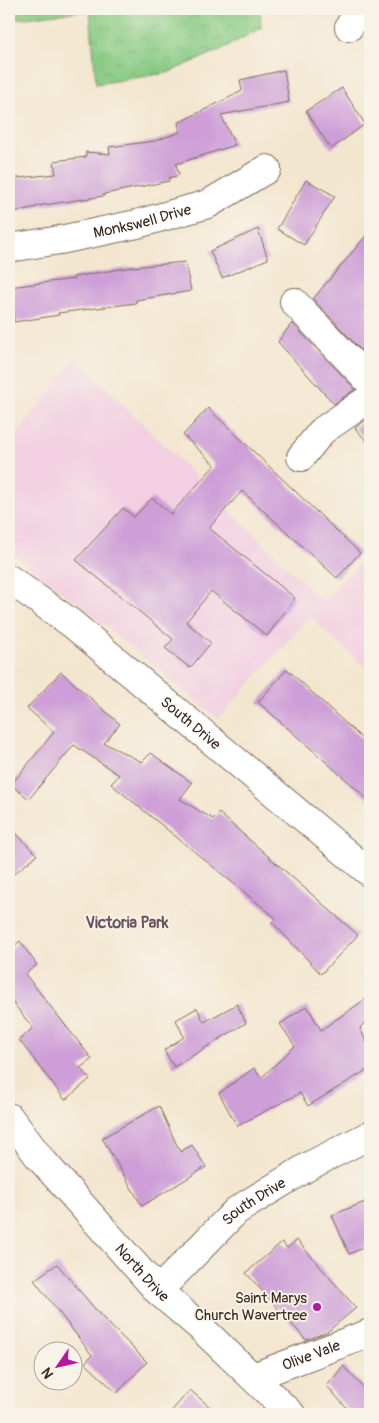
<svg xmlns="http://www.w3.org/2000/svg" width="379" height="1423" viewBox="0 0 379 1423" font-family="Pangolin,sans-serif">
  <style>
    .built { fill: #f2cfe1 }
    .park { fill: url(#park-crowns); stroke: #627a51 }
    .building { fill: #cd9ed7 }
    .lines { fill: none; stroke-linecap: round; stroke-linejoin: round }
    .minor-casing { stroke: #7b6c5c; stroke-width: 30 }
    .minor { stroke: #fff; stroke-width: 28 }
    .poi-dot { fill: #b5179e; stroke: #f7f3e8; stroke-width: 2 }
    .labels { text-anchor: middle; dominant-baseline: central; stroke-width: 4; stroke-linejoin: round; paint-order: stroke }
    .street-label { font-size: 15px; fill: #3b2a1e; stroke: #f7f3e8 }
    .poi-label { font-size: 15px; fill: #3b2a1e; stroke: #f7f3e8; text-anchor: end }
    .neighbourhood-label { font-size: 16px; font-weight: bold; fill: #6e535f; stroke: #f7f3e8 }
  </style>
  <defs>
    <pattern id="park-crowns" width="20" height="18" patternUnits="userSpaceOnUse" patternTransform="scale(1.25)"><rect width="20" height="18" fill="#89cb84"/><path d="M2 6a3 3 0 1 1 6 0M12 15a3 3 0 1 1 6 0" fill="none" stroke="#77ae72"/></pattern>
  </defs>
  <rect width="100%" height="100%" fill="#f7f3e8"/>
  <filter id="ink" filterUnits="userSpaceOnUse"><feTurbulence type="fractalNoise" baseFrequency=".02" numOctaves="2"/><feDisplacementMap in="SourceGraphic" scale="10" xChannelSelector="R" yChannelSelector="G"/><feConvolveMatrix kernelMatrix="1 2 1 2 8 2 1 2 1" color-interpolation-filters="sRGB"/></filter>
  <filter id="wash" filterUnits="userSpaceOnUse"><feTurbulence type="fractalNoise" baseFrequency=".0096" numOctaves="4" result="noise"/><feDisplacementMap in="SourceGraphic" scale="20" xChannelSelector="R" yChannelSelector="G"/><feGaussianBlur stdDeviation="1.12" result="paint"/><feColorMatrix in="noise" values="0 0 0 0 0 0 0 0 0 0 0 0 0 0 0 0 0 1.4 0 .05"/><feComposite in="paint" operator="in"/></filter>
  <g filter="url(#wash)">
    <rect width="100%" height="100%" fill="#f3e6cf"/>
    <path class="built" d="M 76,358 L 322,601 L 370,554 L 370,671 L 310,617 L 218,719 L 71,598 L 9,552 L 9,444 Z"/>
    <path class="park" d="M 9,9 L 260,9 L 261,28 L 218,51 L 167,73 L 96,84 L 90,10 L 9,20 Z"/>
    <g id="blocks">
      <g class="building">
        <path d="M 284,70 L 289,102 L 221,115 L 235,145 L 176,164 L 179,175 L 169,178 L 169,181 L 104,194 L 104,196 L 37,206 L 37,207 L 9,213 L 9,179 L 56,174 L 54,161 L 86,157 L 86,152 L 110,154 L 109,147 L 155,141 L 180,132 L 178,123 L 242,91 L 240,80 Z"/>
        <path d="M 342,88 L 365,124 L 331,149 L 306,111 Z"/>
        <path d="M 306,180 L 335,196 L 304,245 L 277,229 Z"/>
        <path d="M 258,229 L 268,259 L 222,278 L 210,251 Z"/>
        <path d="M 370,231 L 370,360 L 313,299 Z"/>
        <path d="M 185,262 L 191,291 L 136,300 L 136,303 L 58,313 L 59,315 L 14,322 L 9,287 L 74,279 L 73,277 L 132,267 Z"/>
        <path d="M 292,323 L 355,389 L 334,404 L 278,342 Z"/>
        <path d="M 208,408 L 360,553 L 337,578 L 242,491 L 209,528 L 295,598 L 267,636 L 211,591 L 186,622 L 211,643 L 190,668 L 165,648 L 173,639 L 76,560 L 123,508 L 134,517 L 152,498 L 171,514 L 215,465 L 183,435 Z"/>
        <path d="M 370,417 L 370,445 L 355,428 Z"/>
        <path d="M 287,669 L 370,746 L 370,801 L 258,702 Z"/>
        <path d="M 61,672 L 120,724 L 104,743 L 142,762 L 151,753 L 192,783 L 180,799 L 213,819 L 219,813 L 358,935 L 321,974 L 272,922 L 276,918 L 111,784 L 119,775 L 74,745 L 29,799 L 11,785 L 54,732 L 27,708 Z"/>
        <path d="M 9,826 L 37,855 L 9,878 Z"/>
        <path d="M 20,941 L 37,965 L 25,974 L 92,1059 L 80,1068 L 90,1079 L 65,1100 L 19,1040 L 33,1028 L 9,998 L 9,951 Z"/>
        <path d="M 370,996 L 370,1016 L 360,1028 L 370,1050 L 370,1068 L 308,1106 L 300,1093 L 237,1126 L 219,1093 L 254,1068 L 261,1078 L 295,1046 L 280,1024 L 307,1006 L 321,1030 Z"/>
        <path d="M 237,1004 L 246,1023 L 174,1067 L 164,1050 L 184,1037 L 176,1020 L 197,1008 L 204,1022 Z"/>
        <path d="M 159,1106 L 180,1152 L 192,1145 L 206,1167 L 142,1206 L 102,1138 Z"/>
        <path d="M 370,1200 L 370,1245 L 349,1254 L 332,1215 Z"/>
        <path d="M 297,1240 L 356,1308 L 327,1332 L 306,1340 L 246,1273 L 282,1242 L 287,1248 Z"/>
        <path d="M 57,1264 L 101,1316 L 147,1362 L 117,1393 L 85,1363 L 92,1355 L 34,1280 Z"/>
        <path d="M 343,1366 L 370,1394 L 370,1414 L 352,1414 L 327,1386 Z"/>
        <path d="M 190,1390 L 218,1414 L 169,1414 Z"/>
      </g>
    </g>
  </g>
  <g filter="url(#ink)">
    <use href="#blocks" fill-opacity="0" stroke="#7b6c5c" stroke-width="1"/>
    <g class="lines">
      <g class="minor-casing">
        <g id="minor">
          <path d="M 349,27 L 359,9"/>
          <path id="s1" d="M 9,248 L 60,240 L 137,224 L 208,204 L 267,169"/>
          <path d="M 294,302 L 370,382"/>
          <path d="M 301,457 L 322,431 L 370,398"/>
          <path id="s2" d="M 9,579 L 71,623 L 370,873"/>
          <path id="s3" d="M 9,1117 L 39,1157 L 158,1291 L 199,1326 L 291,1414"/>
          <path id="s4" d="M 158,1291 L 236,1211 L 309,1166 L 370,1135"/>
          <path id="s5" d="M 253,1377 L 370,1333"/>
        </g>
      </g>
      <use href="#minor" class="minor"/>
    </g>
  </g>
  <circle class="poi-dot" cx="317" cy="1307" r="5"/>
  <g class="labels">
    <g class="street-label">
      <text stroke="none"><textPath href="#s1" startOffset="136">Monkswell Drive</textPath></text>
      <text stroke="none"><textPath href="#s2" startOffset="232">South Drive</textPath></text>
      <text stroke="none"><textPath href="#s4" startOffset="132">South Drive</textPath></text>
      <text stroke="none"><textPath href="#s3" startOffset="205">North Drive</textPath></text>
      <text stroke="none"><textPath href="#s5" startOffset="62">Olive Vale</textPath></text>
    </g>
    <g class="poi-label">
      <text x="307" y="1298">Saint Marys<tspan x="307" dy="17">Church Wavertree</tspan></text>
    </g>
    <g class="neighbourhood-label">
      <text x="127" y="923">Victoria Park</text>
    </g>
  </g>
  <rect width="379" height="1423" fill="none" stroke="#f7f3e8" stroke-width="30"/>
  <g transform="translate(58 1366) rotate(236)"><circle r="24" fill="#f7f3e8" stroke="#aca397"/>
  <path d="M0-4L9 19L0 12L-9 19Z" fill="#b5179e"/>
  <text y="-8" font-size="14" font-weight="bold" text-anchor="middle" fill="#3b2a1e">N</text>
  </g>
</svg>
